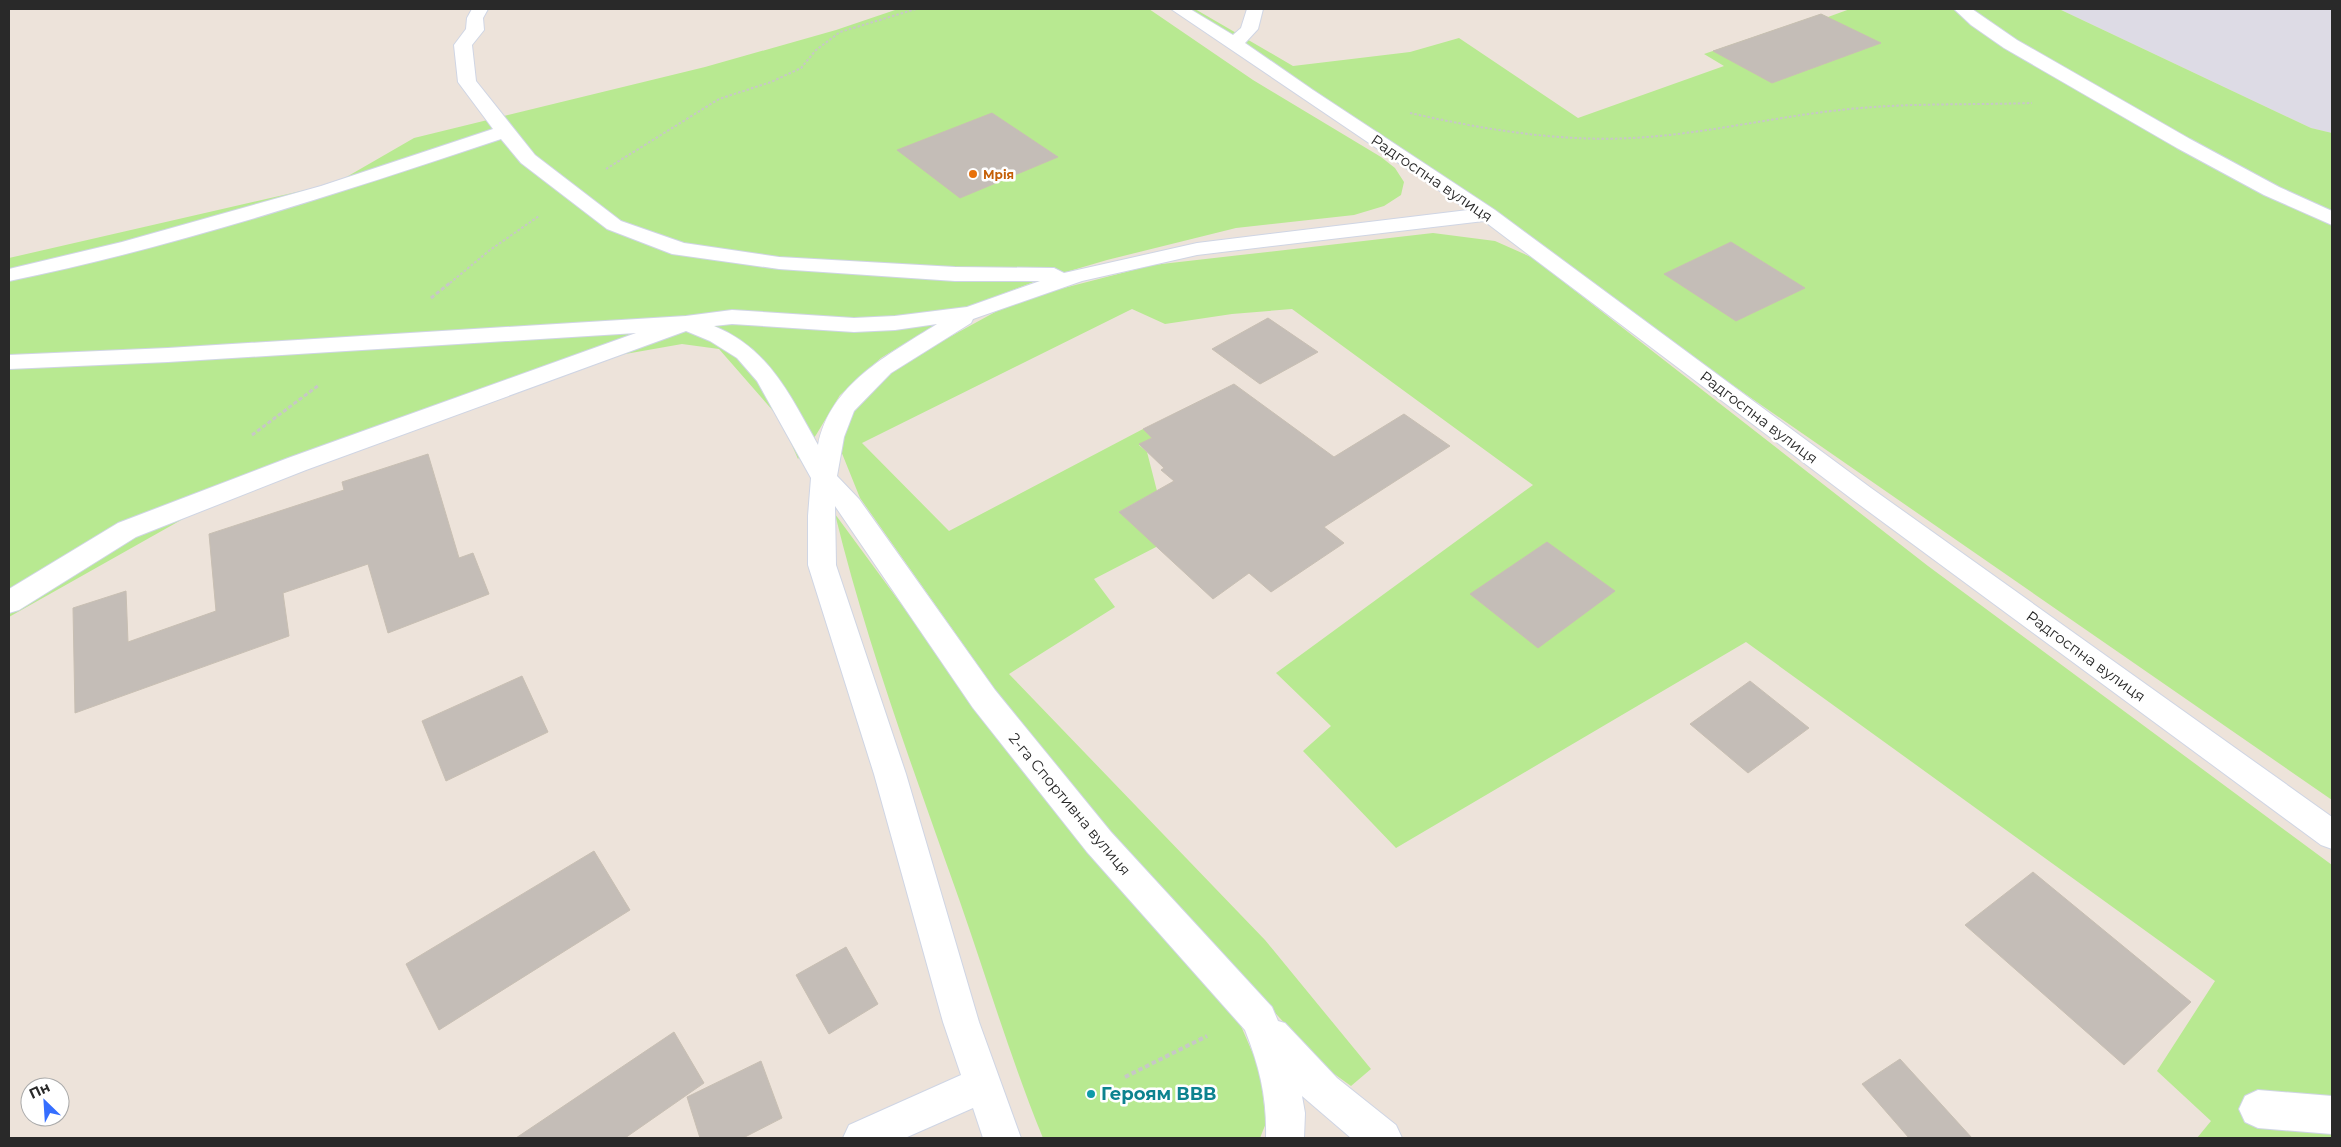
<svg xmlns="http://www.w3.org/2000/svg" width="2341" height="1147" viewBox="0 0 2341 1147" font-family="Montserrat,sans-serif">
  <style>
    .industrial { fill: #dddbe5 }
    .green { fill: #b8e991 }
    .building { fill: #c4bdb7; stroke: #c8bfb3 }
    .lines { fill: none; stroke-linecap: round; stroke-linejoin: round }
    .minor-casing { stroke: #cfd5e4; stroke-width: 2 }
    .path-far2 { stroke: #c7c7c7; stroke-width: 2; stroke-dasharray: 2.5 2; stroke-linecap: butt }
    .path-far1 { stroke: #c7c7c7; stroke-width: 3; stroke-dasharray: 4 2.5; stroke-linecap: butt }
    .path { stroke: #c7c7c7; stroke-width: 4; stroke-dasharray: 4.5 3; stroke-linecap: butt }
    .minor { fill: #fff; fill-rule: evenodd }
    .food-dot { fill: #e8710a; stroke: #fff; stroke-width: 2 }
    .culture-dot { fill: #0f9aa8; stroke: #fff; stroke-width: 2 }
    .labels { text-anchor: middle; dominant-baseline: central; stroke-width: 5; stroke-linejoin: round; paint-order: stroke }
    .far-food-label { font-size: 12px; font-weight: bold; fill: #c56008; stroke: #fff; text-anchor: start }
    .street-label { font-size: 15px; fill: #292929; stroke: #fff }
    .near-culture-label { font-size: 18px; font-weight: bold; fill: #0d838f; stroke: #fff; text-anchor: start }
  </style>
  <rect width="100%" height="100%" fill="#ede3da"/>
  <path class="industrial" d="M 2059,9 L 2332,9 L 2332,133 L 2311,128 Z"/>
  <g class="green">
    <path d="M 898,9 L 1149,9 L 1253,80 L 1381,157 L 1395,168 L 1404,182 L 1401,195 L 1384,206 L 1354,215 L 1236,228 L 1107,260 L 1039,280 L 962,309 L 881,358 L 840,395 L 816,435 L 798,459 L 781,420 L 719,349 L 682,344 L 614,356 L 332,459 L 190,515 L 9,617 L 9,258 L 336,183 L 414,138 L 705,67 L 836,30 Z"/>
    <path d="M 1189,9 L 1195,9 L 1293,66 L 1410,52 L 1459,38 L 1578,118 L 1724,66 L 1704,54 L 1821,14 L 1828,17 L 1850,9 L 2059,9 L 2311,128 L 2332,133 L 2332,800 Z"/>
    <path d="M 1433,233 L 1495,241 L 1533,258 L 1928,566 L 2332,865 L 2332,1138 L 2197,1138 L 2211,1121 L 2157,1071 L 2215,981 L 1746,642 L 1396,848 L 1303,751 L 1331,726 L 1276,673 L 1533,485 L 1292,309 L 1232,314 L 1165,324 L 1132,309 L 862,443 L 949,531 L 1143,429 L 1152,438 L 1139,445 L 1147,452 L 1157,491 L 1119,512 L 1158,546 L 1094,579 L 1115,607 L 1009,674 L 1265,940 L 1371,1069 L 1351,1086 L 1326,1068 L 1121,846 L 999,695 L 860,498 L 837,441 L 851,406 L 893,368 L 997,311 L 1056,290 L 1153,265 Z"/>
    <path d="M 835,514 L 1012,755 L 1219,994 L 1241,1026 L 1260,1070 L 1266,1123 L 1260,1138 L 1043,1138 C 1011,1060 987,979 959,899 C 914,772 867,645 835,514 Z"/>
  </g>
  <g class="building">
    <path d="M 1821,14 L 1881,43 L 1772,83 L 1713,51 Z"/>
    <path d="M 992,113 L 1058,157 L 960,198 L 897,150 Z"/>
    <path d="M 1731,242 L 1805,288 L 1736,321 L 1664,274 Z"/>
    <path d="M 1268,318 L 1318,352 L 1260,384 L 1212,349 Z"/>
    <path d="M 1234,384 L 1334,457 L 1404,414 L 1450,446 L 1324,527 L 1344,543 L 1271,592 L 1249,573 L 1213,599 L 1119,512 L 1174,481 L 1161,470 L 1164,468 L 1139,444 L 1152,438 L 1143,429 Z"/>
    <path d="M 428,454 L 459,558 L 473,553 L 489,594 L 388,633 L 368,564 L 283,593 L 289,636 L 75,713 L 73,608 L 126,591 L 128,642 L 216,611 L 209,534 L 344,490 L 342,482 Z"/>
    <path d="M 1547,542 L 1615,591 L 1538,648 L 1470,594 Z"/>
    <path d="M 522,676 L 548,732 L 446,781 L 422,721 Z"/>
    <path d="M 1750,681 L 1809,728 L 1748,773 L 1690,724 Z"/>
    <path d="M 594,851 L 630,910 L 439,1030 L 406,964 Z"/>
    <path d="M 2033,872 L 2191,1002 L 2124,1065 L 1965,925 Z"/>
    <path d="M 846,947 L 878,1004 L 829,1034 L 796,975 Z"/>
    <path d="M 674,1032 L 704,1083 L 625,1138 L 516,1138 Z"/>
    <path d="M 1900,1059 L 1972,1138 L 1909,1138 L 1862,1084 Z"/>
    <path d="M 761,1061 L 782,1118 L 743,1138 L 700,1138 L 687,1097 Z"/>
  </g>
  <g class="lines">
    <g class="minor-casing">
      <g id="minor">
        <path d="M 472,9 L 488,9 L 483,18 L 484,30 L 472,45 L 476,81 L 535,155 L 621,221 L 684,243 L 779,257 L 955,267 L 1054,268 L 1064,273 L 1197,243 L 1468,210 L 1171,9 L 1190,9 L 1233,35 L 1241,28 L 1247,9 L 1263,9 L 1258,29 L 1245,43 L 1313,90 L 1495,210 L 1871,488 L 2332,817 L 2332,849 L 2321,845 L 1853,500 L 1484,221 L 1197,255 L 1082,281 L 973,319 L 971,323 L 891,373 L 854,411 L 844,437 L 837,476 L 859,499 L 995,690 L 1111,832 L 1272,1007 L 1278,1021 L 1285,1023 L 1337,1078 L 1396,1125 L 1402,1138 L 1351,1138 L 1302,1096 L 1305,1113 L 1304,1138 L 1266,1138 C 1267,1098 1260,1068 1245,1030 L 1087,852 L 973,708 L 835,506 L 836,565 L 906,774 L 979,1022 L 1021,1138 L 983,1138 L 973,1108 L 905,1138 L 843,1138 L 849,1125 L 961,1075 L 943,1022 L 874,774 L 808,565 L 808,516 L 811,478 L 757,381 L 737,358 L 710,341 L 686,331 L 306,470 L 136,537 L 19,610 L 9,613 L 9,589 L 118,523 L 288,458 L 636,333 L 168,362 L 9,369 L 9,355 L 168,348 L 686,316 L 732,310 L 854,318 L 895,316 L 967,307 L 1040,281 L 955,281 L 779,269 L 672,254 L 607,229 L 521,163 L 501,139 C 339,193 176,247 9,281 L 9,269 L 122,242 L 321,186 L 493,129 L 458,82 L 454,45 L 466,29 L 467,18 ZM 732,324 L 854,332 L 895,330 L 937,324 C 888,355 830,384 818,445 C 790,396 770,349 714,326 Z"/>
        <path d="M 1954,9 L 1972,9 L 2017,40 L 2190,139 L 2279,187 L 2332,211 L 2332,225 L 2264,195 L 2177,148 L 2004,48 L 1971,25 Z"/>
        <path d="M 2258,1090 L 2332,1096 L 2332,1134 L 2258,1128 L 2245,1122 L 2239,1109 L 2245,1096 Z"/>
      </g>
    </g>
    <g class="path-far2">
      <path d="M 1410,113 C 1482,129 1558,142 1632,138 C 1709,134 1785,114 1861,108 C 1918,103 1975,105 2032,103"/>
      <path d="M 606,169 L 719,99 L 771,82 L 801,68 L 816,50 L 840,32 L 916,9"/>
      <path d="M 450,283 L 490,250 L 539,216"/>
    </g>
    <g class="path-far1">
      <path d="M 431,298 L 451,282"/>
      <path d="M 252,435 L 319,385"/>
    </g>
    <path class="path" d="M 1125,1077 L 1207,1036"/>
    <use href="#minor" class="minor"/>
  </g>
  <circle class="food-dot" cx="973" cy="174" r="5"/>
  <circle class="culture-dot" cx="1091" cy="1094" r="5"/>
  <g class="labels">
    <g class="far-food-label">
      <text x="983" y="174">Мрія</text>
    </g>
    <g class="street-label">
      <text transform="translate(1432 178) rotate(34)">Радгоспна вулиця</text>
      <text transform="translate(1759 417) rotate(37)">Радгоспна вулиця</text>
      <text transform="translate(2086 656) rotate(36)">Радгоспна вулиця</text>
      <text transform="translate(1070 804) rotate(50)">2-га Спортивна вулиця</text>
    </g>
    <g class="near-culture-label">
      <text x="1101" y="1094">Героям ВВВ</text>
    </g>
  </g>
  <rect width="2341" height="1147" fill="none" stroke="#292929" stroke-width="20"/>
  <g transform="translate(45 1102) rotate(335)"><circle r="24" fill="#ffffff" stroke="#a9a9a9"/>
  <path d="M0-4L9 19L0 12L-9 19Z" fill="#356eff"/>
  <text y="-8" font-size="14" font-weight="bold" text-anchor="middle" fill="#292929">Пн</text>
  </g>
</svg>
